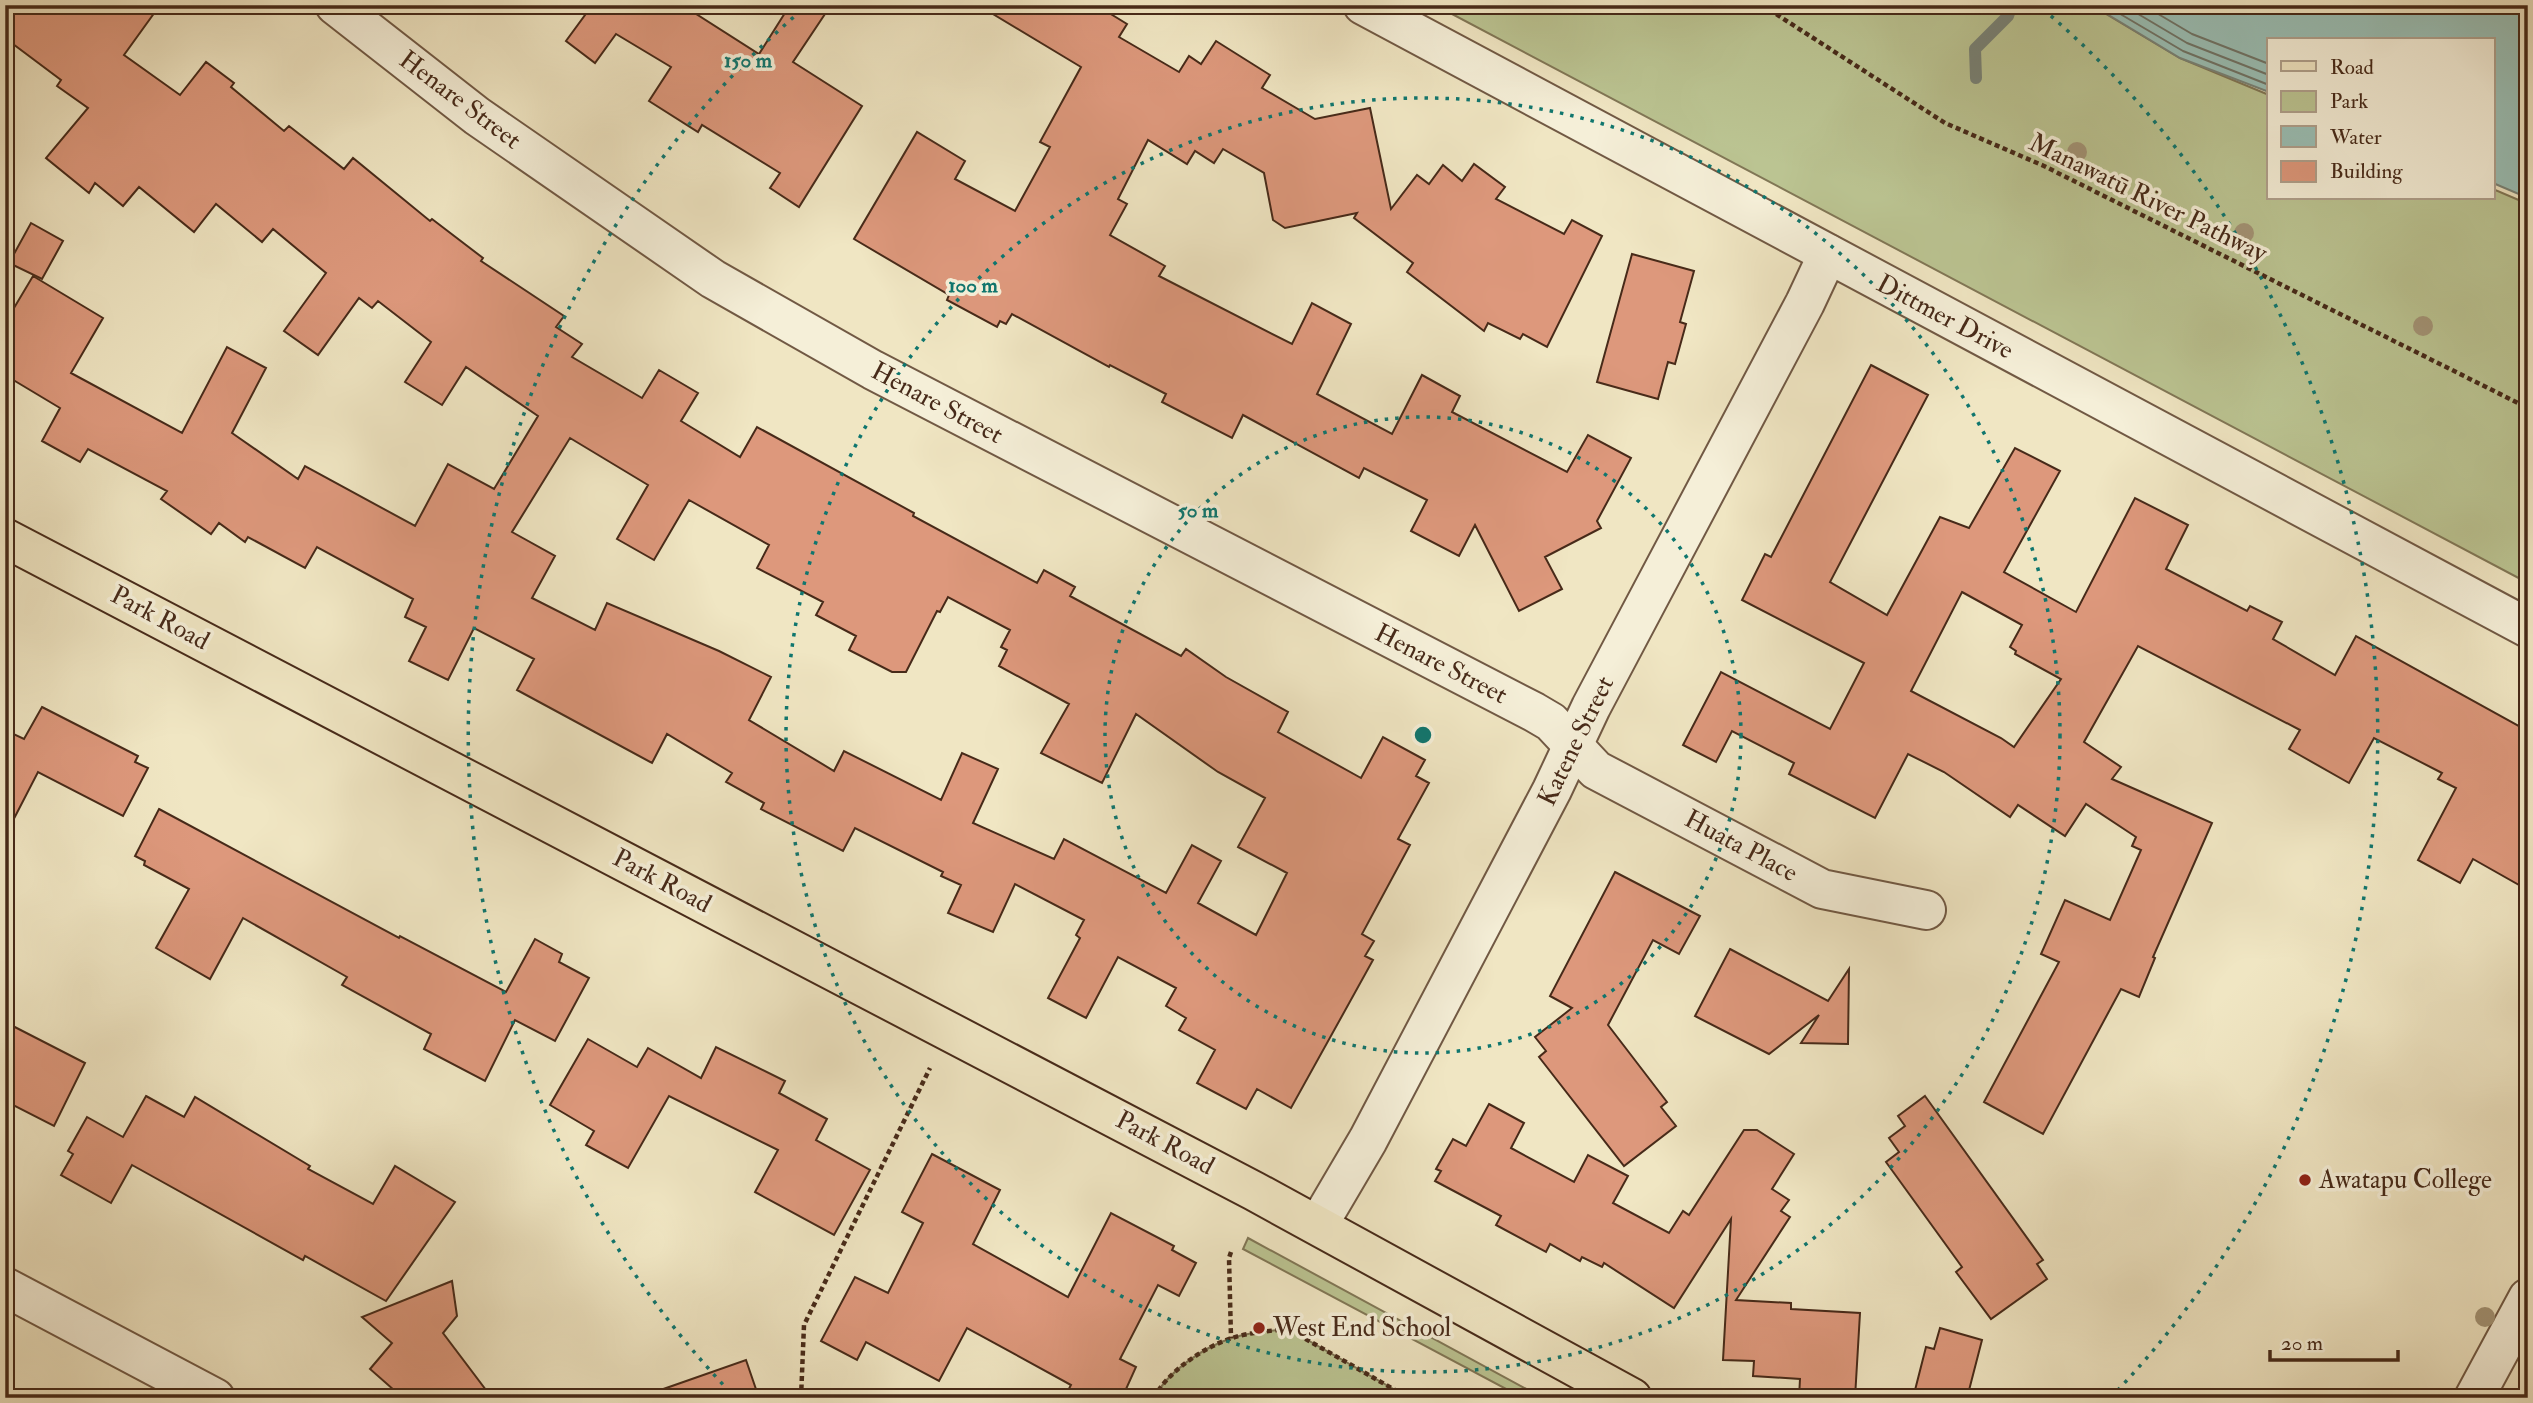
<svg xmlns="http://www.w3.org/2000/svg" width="2533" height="1403" viewBox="0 0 2533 1403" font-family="'IM FELL Double Pica',serif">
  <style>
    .green { fill: #bbc492; stroke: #817756; stroke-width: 2 }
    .water { fill: #9abfb5; stroke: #798377; stroke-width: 2 }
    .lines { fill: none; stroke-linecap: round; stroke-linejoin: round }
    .shore { stroke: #707467; stroke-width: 2 }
    .stream { stroke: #798377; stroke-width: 12 }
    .building { fill: #dd987c; stroke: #472a19; stroke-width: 2; fill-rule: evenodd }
    .minor-casing { stroke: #715944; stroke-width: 42 }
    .major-casing { stroke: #472a19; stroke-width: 42 }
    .path { stroke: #472a19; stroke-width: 4.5; stroke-dasharray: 5 3.5; stroke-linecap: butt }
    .minor { stroke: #f5efd8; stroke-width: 38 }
    .major { stroke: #f0e6c3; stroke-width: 38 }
    .tree { fill: #a39476 }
    .ring { fill: none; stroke: #0f766e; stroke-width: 3.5; stroke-dasharray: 3.5 7 }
    .poi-dot { fill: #8f2418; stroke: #f5efd8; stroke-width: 2.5 }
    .labels { text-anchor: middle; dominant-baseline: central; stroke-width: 7; stroke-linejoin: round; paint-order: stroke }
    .street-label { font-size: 26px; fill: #472a19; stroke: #f5efd8 }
    .poi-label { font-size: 26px; fill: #472a19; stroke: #f5efd8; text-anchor: start }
    .centre { fill: #0f766e; stroke: #f5efd8; stroke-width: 3.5 }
    .ring-label { font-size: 21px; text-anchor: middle; font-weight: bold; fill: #0f766e; stroke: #f5efd8; stroke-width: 7; stroke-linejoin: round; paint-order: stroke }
  </style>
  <rect width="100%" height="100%" fill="#f0e6c3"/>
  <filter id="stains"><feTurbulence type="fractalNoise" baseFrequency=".00286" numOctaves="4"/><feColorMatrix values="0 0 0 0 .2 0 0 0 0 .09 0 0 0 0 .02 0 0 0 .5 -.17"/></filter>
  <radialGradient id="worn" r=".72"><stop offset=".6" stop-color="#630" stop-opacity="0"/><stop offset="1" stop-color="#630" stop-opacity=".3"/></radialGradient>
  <g class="green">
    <path d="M 1435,5 L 2091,5 L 2180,58 L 2269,95 L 2269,198 L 2493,198 L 2493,189 L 2528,204 L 2528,583 Z"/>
    <path d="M 1248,1238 L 1543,1398 L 1523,1398 L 1243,1249 Z"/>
    <path d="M 1292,1328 L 1304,1338 L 1409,1398 L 1154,1398 C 1167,1372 1204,1347 1232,1338 C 1250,1332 1273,1331 1292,1328 Z"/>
  </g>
  <path class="water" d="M 2092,5 L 2528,5 L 2528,198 L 2493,183 L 2493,40 L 2269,40 L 2269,92 L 2180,58 Z"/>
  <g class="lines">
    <g class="shore">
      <path d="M 2105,5 L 2183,51 L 2269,85"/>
      <path d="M 2123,5 L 2187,43 L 2269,75"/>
      <path d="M 2143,5 L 2192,34 L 2269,64"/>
    </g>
    <path class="stream" d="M 1976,78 L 1975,49 L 2008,16 L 2012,5"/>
  </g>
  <g class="building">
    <path d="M 5,5 L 160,5 L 124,55 L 180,95 L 206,62 L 234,83 L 231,87 L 284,131 L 289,126 L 344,169 L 353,158 L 430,221 L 432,219 L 483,258 L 481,261 L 564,316 L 556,327 L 582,344 L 572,357 L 642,398 L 659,370 L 698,393 L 681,421 L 740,457 L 757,427 L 914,513 L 913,516 L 1037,583 L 1044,570 L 1075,587 L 1070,596 L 1181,656 L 1186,649 L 1226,677 L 1288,712 L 1278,732 L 1361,778 L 1383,737 L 1425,760 L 1416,776 L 1429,783 L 1398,839 L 1410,845 L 1362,934 L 1374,941 L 1365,956 L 1373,960 L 1291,1108 L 1257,1089 L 1246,1109 L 1197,1083 L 1215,1050 L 1179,1030 L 1186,1018 L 1166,1006 L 1176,988 L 1118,957 L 1086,1018 L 1048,998 L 1080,938 L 1076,935 L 1084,920 L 1015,884 L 993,932 L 948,913 L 961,885 L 941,876 L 943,872 L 855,828 L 843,851 L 761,809 L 764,803 L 726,782 L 732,773 L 667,734 L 652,763 L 517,690 L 534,659 L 474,628 L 448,680 L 409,661 L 426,627 L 405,617 L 413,599 L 317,547 L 305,568 L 248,537 L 245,542 L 219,523 L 211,534 L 161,499 L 167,491 L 88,449 L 80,462 L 42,441 L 60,408 L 5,375 L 5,323 L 33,276 L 103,318 L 71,373 L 182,433 L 227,347 L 266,368 L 232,433 L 298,479 L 305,466 L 415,526 L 448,464 L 494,489 L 538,416 L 466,367 L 442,405 L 405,382 L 431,342 L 378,301 L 372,308 L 359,298 L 318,355 L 284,331 L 326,273 L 273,229 L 262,242 L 216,204 L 194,232 L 139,187 L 123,206 L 95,183 L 89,193 L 46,158 L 88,108 L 57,86 L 61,80 L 5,38 ZM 570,438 L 648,485 L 617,539 L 654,560 L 689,500 L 769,545 L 757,568 L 823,602 L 816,615 L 856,636 L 849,650 L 892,672 L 906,672 L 937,611 L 940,612 L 948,597 L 1010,630 L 1001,647 L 1007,650 L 999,666 L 1069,704 L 1041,753 L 1102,783 L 1136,714 L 1218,772 L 1265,798 L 1238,847 L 1287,873 L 1256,935 L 1198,903 L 1221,861 L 1192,845 L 1166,893 L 1064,839 L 1054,859 L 973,823 L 998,769 L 962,753 L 941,800 L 844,751 L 834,771 L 749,720 L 771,677 L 719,651 L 607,603 L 595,630 L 532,598 L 555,556 L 512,532 Z"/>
    <path d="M 569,5 L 682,5 L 759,54 L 790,5 L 831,5 L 793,62 L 862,106 L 799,207 L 770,188 L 780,173 L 702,125 L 698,132 L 649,101 L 671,67 L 616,34 L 595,63 L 566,41 L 585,15 Z"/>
    <path d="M 978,5 L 1096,5 L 1127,24 L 1119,37 L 1179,72 L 1189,56 L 1201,64 L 1216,41 L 1270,75 L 1262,88 L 1315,119 L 1370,108 L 1391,209 L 1417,175 L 1429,184 L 1443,165 L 1462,181 L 1474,164 L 1505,187 L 1496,199 L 1564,234 L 1572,220 L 1602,236 L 1547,347 L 1523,334 L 1520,339 L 1488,323 L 1484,331 L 1407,272 L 1413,263 L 1354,218 L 1357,213 L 1285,228 L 1273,220 L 1264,173 L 1223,149 L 1214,163 L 1195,151 L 1187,164 L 1148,140 L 1118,199 L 1127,204 L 1110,235 L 1165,266 L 1159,276 L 1292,344 L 1312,303 L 1351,324 L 1317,394 L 1392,434 L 1422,375 L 1460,396 L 1452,412 L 1567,472 L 1588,435 L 1631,458 L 1597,521 L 1601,528 L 1545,557 L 1562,589 L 1519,611 L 1475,525 L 1459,556 L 1411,531 L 1427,500 L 1364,468 L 1359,478 L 1243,415 L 1232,438 L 1162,402 L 1166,394 L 1110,365 L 1109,367 L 1012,314 L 1006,324 L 1000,321 L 997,327 L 947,300 L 949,295 L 854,239 L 917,132 L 965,161 L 955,179 L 1015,211 L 1050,147 L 1040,142 L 1081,67 Z"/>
    <path d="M 31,223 L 63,241 L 42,279 L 9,263 Z"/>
    <path d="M 1632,254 L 1694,271 L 1680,322 L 1686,324 L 1675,364 L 1668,362 L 1658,399 L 1597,382 Z"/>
    <path d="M 1871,365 L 1928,395 L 1830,582 L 1887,615 L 1940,517 L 1969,528 L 2015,448 L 2060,471 L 2004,572 L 2076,612 L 2135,498 L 2188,525 L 2166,569 L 2247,611 L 2250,606 L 2282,622 L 2273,639 L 2335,675 L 2356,636 L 2528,731 L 2528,890 L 2473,859 L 2460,883 L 2418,860 L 2456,788 L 2438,779 L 2442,773 L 2374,738 L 2349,783 L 2289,749 L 2300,730 L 2138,646 L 2084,742 L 2121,767 L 2112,779 L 2212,823 L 2153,957 L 2155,958 L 2139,997 L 2121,989 L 2043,1134 L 1984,1102 L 2059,962 L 2041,954 L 2065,900 L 2110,920 L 2141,850 L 2132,846 L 2136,837 L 2086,804 L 2065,836 L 2018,805 L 2010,817 L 1944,772 L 1908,754 L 1875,818 L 1789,774 L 1794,763 L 1732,731 L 1716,762 L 1683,745 L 1721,672 L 1830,729 L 1864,663 L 1742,600 L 1765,554 L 1771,557 ZM 1962,592 L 2022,625 L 2010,647 L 2016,651 L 2015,654 L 2061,679 L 2014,747 L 2001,738 L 1911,691 Z"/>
    <path d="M 42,707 L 138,756 L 135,762 L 148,768 L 123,816 L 38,772 L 5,836 L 5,730 L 24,739 Z"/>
    <path d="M 159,809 L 399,938 L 400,936 L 506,992 L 535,939 L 562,954 L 559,962 L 589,978 L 555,1041 L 515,1020 L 485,1081 L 424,1049 L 431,1034 L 342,985 L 347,977 L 243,918 L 210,979 L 156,948 L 189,889 L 144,865 L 145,861 L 135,856 Z"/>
    <path d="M 1615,872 L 1700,916 L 1679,954 L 1653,940 L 1608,1025 L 1667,1102 L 1661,1107 L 1676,1126 L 1624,1166 L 1539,1057 L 1546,1051 L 1535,1037 L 1572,1008 L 1550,996 Z"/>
    <path d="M 1730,949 L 1828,1001 L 1849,969 L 1848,1044 L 1801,1043 L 1819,1015 L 1769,1054 L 1695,1016 Z"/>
    <path d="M 5,1022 L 85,1063 L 54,1126 L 5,1101 Z"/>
    <path d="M 588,1039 L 637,1067 L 648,1048 L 701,1078 L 716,1047 L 785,1081 L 779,1093 L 827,1119 L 816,1140 L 870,1170 L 834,1235 L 755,1192 L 778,1150 L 669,1096 L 628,1168 L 586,1145 L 594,1131 L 550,1105 Z"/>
    <path d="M 146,1096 L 184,1117 L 195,1097 L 310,1166 L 308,1169 L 373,1204 L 395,1166 L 455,1202 L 386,1301 L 305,1256 L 303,1260 L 132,1165 L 111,1203 L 61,1175 L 73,1154 L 68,1151 L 87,1117 L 123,1137 Z"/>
    <path d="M 1925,1096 L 2043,1260 L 2037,1264 L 2047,1279 L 1991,1319 L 1956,1272 L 1962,1267 L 1886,1162 L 1899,1152 L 1889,1138 L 1905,1126 L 1898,1116 Z"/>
    <path d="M 1489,1104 L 1524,1123 L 1511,1148 L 1574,1182 L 1588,1155 L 1628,1176 L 1613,1203 L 1669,1233 L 1683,1211 L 1689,1215 L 1744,1130 L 1757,1130 L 1794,1154 L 1772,1189 L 1789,1200 L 1781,1211 L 1790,1217 L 1736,1300 L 1791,1303 L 1791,1309 L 1860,1313 L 1855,1398 L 1799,1398 L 1800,1379 L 1753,1376 L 1754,1361 L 1723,1360 L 1731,1219 L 1674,1308 L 1604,1263 L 1602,1267 L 1582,1257 L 1580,1261 L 1550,1244 L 1546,1252 L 1496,1225 L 1501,1216 L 1435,1181 L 1441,1171 L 1436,1169 L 1453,1139 L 1466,1146 Z"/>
    <path d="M 932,1154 L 1000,1190 L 973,1244 L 1068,1297 L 1111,1213 L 1174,1246 L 1172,1250 L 1196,1263 L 1179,1296 L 1158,1285 L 1120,1359 L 1136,1367 L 1122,1398 L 1064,1398 L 1071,1385 L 967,1328 L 939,1381 L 866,1342 L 857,1360 L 821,1341 L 855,1277 L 888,1293 L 923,1223 L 902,1212 Z"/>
    <path d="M 452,1281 L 457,1316 L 443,1333 L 492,1398 L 403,1398 L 370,1369 L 392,1343 L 362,1317 Z"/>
    <path d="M 1940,1328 L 1982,1340 L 1967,1398 L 1913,1398 L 1926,1347 L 1934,1349 Z"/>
    <path d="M 746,1360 L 759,1398 L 653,1398 L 652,1393 Z"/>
  </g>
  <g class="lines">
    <g class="minor-casing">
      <g id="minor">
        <path d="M 335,5 L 477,116 L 713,279 L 873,370 L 1534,712 L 1551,722 L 1596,770 L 1822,889 L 1926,910"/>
        <path d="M 1363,5 L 2528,628"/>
        <path d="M 1318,1225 L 1368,1140 L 1552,790 L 1591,707 L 1805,303 L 1828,254"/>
        <path d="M 5,1287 L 215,1398"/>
        <path d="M 2474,1398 L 2528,1298"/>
      </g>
    </g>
    <g class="major-casing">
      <path id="major" d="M 5,538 L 1254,1191 L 1632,1398"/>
    </g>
    <g class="path">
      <path d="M 1762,5 L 1945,123 L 2044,166 L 2528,408"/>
      <path d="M 1231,1252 L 1229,1258 L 1231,1338"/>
      <path d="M 801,1398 L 804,1325 L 930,1068"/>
      <path d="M 1154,1398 C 1167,1372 1204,1347 1232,1338 C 1250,1332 1273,1331 1292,1328 L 1304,1338 L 1409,1398"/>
    </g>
    <use href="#minor" class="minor"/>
    <use href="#major" class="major"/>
  </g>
  <g class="tree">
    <circle cx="2077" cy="152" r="10"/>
    <circle cx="2244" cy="233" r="10"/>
    <circle cx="2423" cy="326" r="10"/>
    <circle cx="2485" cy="1317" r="10"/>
  </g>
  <g class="ring">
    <circle cx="1423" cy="735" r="318"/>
    <circle cx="1423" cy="735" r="637"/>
    <path d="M730 1392A955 955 0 0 1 803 9M2043 9A955 955 0 0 1 2116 1392"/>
  </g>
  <g class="poi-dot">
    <circle cx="2305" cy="1180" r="7"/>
    <circle cx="1259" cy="1328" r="7"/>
  </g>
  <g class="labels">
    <g class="street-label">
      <text transform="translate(460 100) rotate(37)">Henare Street</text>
      <text transform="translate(2148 198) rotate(26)">Manawatū River Pathway</text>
      <text transform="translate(1945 317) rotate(28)">Dittmer Drive</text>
      <text transform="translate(937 403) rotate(28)">Henare Street</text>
      <text transform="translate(160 618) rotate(28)">Park Road</text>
      <text transform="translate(1441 664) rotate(27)">Henare Street</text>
      <text transform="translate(1576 741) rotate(-64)">Katene Street</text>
      <text transform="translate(1741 846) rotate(28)">Huata Place</text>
      <text transform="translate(662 881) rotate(28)">Park Road</text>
      <text transform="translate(1165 1143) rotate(28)">Park Road</text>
    </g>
    <g class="poi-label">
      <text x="2319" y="1180">Awatapu College</text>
      <text x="1273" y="1328">West End School</text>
    </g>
  </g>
  <circle cx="1423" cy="735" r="10" class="centre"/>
  <g class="ring-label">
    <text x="748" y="67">150 m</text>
    <text x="973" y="292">100 m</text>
    <text x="1198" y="517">50 m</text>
  </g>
  <rect width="2533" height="1403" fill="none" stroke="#f0e6c3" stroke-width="28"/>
  <rect x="7" y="7" width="2519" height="1389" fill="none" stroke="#472a19" stroke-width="3.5"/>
  <rect x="14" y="14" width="2505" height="1375" fill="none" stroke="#472a19" stroke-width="2"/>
  <rect x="2267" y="38" width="228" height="161" fill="#f5efd8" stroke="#afa08c" stroke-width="2"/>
  <rect x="2281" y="61" width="35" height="10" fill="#f0e6c3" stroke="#afa08c" stroke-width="2"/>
  <text x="2330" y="74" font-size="21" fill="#472a19">Road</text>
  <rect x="2281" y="91" width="35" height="21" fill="#bbc492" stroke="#afa08c" stroke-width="2"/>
  <text x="2330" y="108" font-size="21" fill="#472a19">Park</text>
  <rect x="2281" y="126" width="35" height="21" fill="#9abfb5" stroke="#afa08c" stroke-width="2"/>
  <text x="2330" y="144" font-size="21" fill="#472a19">Water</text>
  <rect x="2281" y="161" width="35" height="21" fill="#dd987c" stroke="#afa08c" stroke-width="2"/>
  <text x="2330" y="178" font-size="21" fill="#472a19">Building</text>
  <path d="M2270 1350v10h128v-10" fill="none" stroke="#472a19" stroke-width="3.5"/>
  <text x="2281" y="1350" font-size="21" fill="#472a19" stroke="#f5efd8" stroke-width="5" paint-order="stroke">20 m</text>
  <rect width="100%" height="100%" filter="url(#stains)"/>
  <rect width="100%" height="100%" fill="url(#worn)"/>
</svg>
